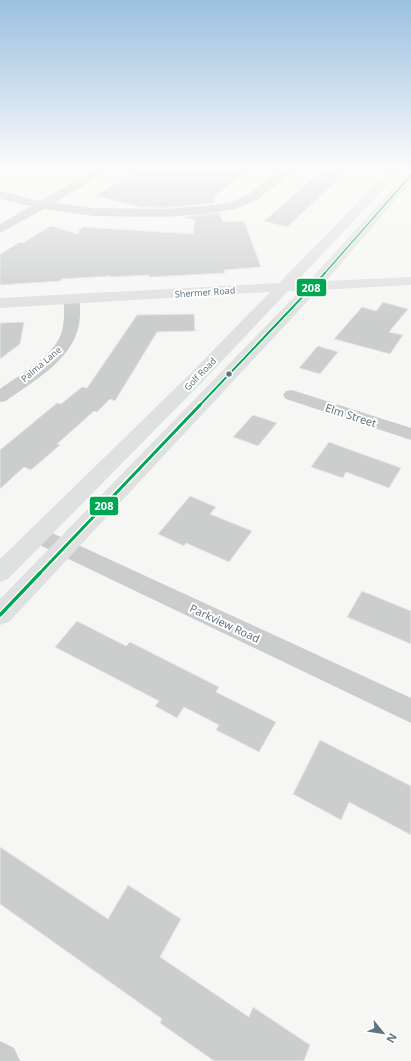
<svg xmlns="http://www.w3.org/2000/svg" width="411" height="1061" viewBox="0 0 411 1061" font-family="'Noto Sans',sans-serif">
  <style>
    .building { fill: #cccece; stroke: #e6e6e5 }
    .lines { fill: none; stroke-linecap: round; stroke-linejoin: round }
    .minor { fill: #cbcccc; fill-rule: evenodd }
    .major { fill: #dfe0e0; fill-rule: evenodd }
    .bus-1-far3-casing { stroke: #fff; stroke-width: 3 }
    .bus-1-far2-casing { stroke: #fff; stroke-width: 4 }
    .bus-1-far1-casing { stroke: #fff; stroke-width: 6 }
    .bus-1-casing { stroke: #fff; stroke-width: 6 }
    .bus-1-far3 { stroke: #00a651; stroke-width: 1.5 }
    .bus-1-far2 { stroke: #00a651; stroke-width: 2 }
    .bus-1-far1 { stroke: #00a651; stroke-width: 3 }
    .bus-1 { stroke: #00a651; stroke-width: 3.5 }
    .bus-dot { fill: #62757f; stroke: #fff; stroke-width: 1.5 }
    .labels { text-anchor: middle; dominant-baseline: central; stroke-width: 4; stroke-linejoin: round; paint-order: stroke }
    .far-street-label { font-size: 9px; fill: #62757f; stroke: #fff }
    .street-label { font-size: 11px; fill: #62757f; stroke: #fff }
    .line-badge { stroke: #fff; stroke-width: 1.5 }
    .badge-label { font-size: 11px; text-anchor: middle; font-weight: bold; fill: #fff }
  </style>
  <rect width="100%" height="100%" fill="#f6f6f5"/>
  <g class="building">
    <path d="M 140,170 L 250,170 L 213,197 L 215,203 L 164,208 L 141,207 L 95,196 Z"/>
    <path d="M 323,170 L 348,170 L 287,227 L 264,221 Z"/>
    <path d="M 219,213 L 223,222 L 244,221 L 261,267 L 224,270 L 225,273 L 149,277 L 149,275 L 110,277 L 110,276 L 61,279 L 61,281 L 0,285 L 0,254 L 20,242 L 23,243 L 51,226 L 77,234 L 82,227 L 193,234 L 195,220 L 183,217 Z"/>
    <path d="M 383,302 L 408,309 L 389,332 L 403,335 L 390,354 L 334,339 L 362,307 L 376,311 Z"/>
    <path d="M 194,314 L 195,331 L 157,332 L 115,401 L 110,399 L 97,412 L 94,411 L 57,444 L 60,445 L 31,470 L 24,467 L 0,489 L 0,450 L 57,403 L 61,404 L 82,387 L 87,388 L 137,315 Z"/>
    <path d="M 24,322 L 20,344 L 0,359 L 0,323 Z"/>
    <path d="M 318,346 L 338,352 L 320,374 L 299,368 Z"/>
    <path d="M 253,415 L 277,423 L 258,446 L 233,437 Z"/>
    <path d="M 329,442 L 359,453 L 401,468 L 389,488 L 346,472 L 343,478 L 311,467 Z"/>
    <path d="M 190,496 L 216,507 L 210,514 L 252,531 L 229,562 L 186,543 L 184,546 L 158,534 Z"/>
    <path d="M 362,591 L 411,611 L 411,644 L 347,617 Z"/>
    <path d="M 77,621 L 126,646 L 130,642 L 219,687 L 216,692 L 276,722 L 259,752 L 216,730 L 219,725 L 184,707 L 177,718 L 155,706 L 159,701 L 55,647 Z"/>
    <path d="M 320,740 L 411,786 L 411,835 L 349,802 L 341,820 L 293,794 Z"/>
    <path d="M 0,847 L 108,919 L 128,885 L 181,919 L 160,957 L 249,1017 L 253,1007 L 310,1045 L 304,1061 L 214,1061 L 160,1023 L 162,1019 L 0,904 Z"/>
  </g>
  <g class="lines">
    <g class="minor">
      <path d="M 95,170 L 109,170 L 54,203 L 94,208 L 164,209 L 205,206 L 232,202 L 249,194 L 281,170 L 294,170 L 257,200 L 235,209 L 205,214 L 164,217 L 94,216 L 44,209 L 0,233 L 0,224 L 31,206 L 0,199 L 0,191 L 40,201 Z"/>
      <path d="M 72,295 L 77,297 C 81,302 80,309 80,315 C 79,357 36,379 6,401 L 0,402 L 0,389 C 19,375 53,357 61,334 C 65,323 64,311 64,300 L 67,297 Z"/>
      <path d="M 292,390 L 411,428 L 411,440 L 286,399 L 283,395 L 286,391 Z"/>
      <path d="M 39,527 L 411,698 L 411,723 L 31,541 L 28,535 L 31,529 Z"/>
      <path d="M 0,1041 L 14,1048 L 20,1061 L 0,1061 Z"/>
    </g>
    <path class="major" d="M 390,170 L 402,170 L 296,282 L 309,281 L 407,173 L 411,172 L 411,182 L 326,281 L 411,277 L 411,285 L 318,290 L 9,622 L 0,625 L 0,599 L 300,291 L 288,291 L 204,380 L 8,579 L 0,582 L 0,559 L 192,372 L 270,292 L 0,308 L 0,298 L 279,283 Z"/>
    <g class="bus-1-far3-casing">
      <path id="bus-1-far3" d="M 324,274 L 411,175"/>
    </g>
    <g class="bus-1-far2-casing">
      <path id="bus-1-far2" d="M 199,406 L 325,273"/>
    </g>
    <g class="bus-1-far1-casing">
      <path id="bus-1-far1" d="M 39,574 L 200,405"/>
    </g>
    <g class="bus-1-casing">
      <path id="bus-1" d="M 0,615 L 40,573"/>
    </g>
    <use href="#bus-1-far3" class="bus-1-far3"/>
    <use href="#bus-1-far2" class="bus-1-far2"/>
    <use href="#bus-1-far1" class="bus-1-far1"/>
    <use href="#bus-1" class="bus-1"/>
  </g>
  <linearGradient id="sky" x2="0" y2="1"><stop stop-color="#9bc0e0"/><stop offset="0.53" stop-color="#fbfbfa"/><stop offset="1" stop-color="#fbfbfa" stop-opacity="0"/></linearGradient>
  <rect width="411" height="318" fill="url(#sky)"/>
  <circle class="bus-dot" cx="229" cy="374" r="3.5"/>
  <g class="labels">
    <g class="far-street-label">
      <text transform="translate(205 292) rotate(-4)">Shermer Road</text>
      <text transform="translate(41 364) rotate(-40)">Palma Lane</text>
      <text transform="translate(200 374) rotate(-46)">Golf Road</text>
    </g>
    <g class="street-label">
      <text transform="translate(351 415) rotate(18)">Elm Street</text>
      <text transform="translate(225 623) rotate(25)">Parkview Road</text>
    </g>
  </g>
  <g class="line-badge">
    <rect x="296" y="278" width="31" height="19" rx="4" fill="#00a651"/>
    <rect x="89" y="496" width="30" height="20" rx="4" fill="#00a651"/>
  </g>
  <g class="badge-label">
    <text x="311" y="292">208</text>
    <text x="104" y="510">208</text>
  </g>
  <g transform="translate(383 1033) rotate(120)" stroke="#ffffff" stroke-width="3" paint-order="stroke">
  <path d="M0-3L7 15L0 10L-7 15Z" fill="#62757f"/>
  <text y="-6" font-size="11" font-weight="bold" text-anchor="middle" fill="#62757f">N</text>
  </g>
</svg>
